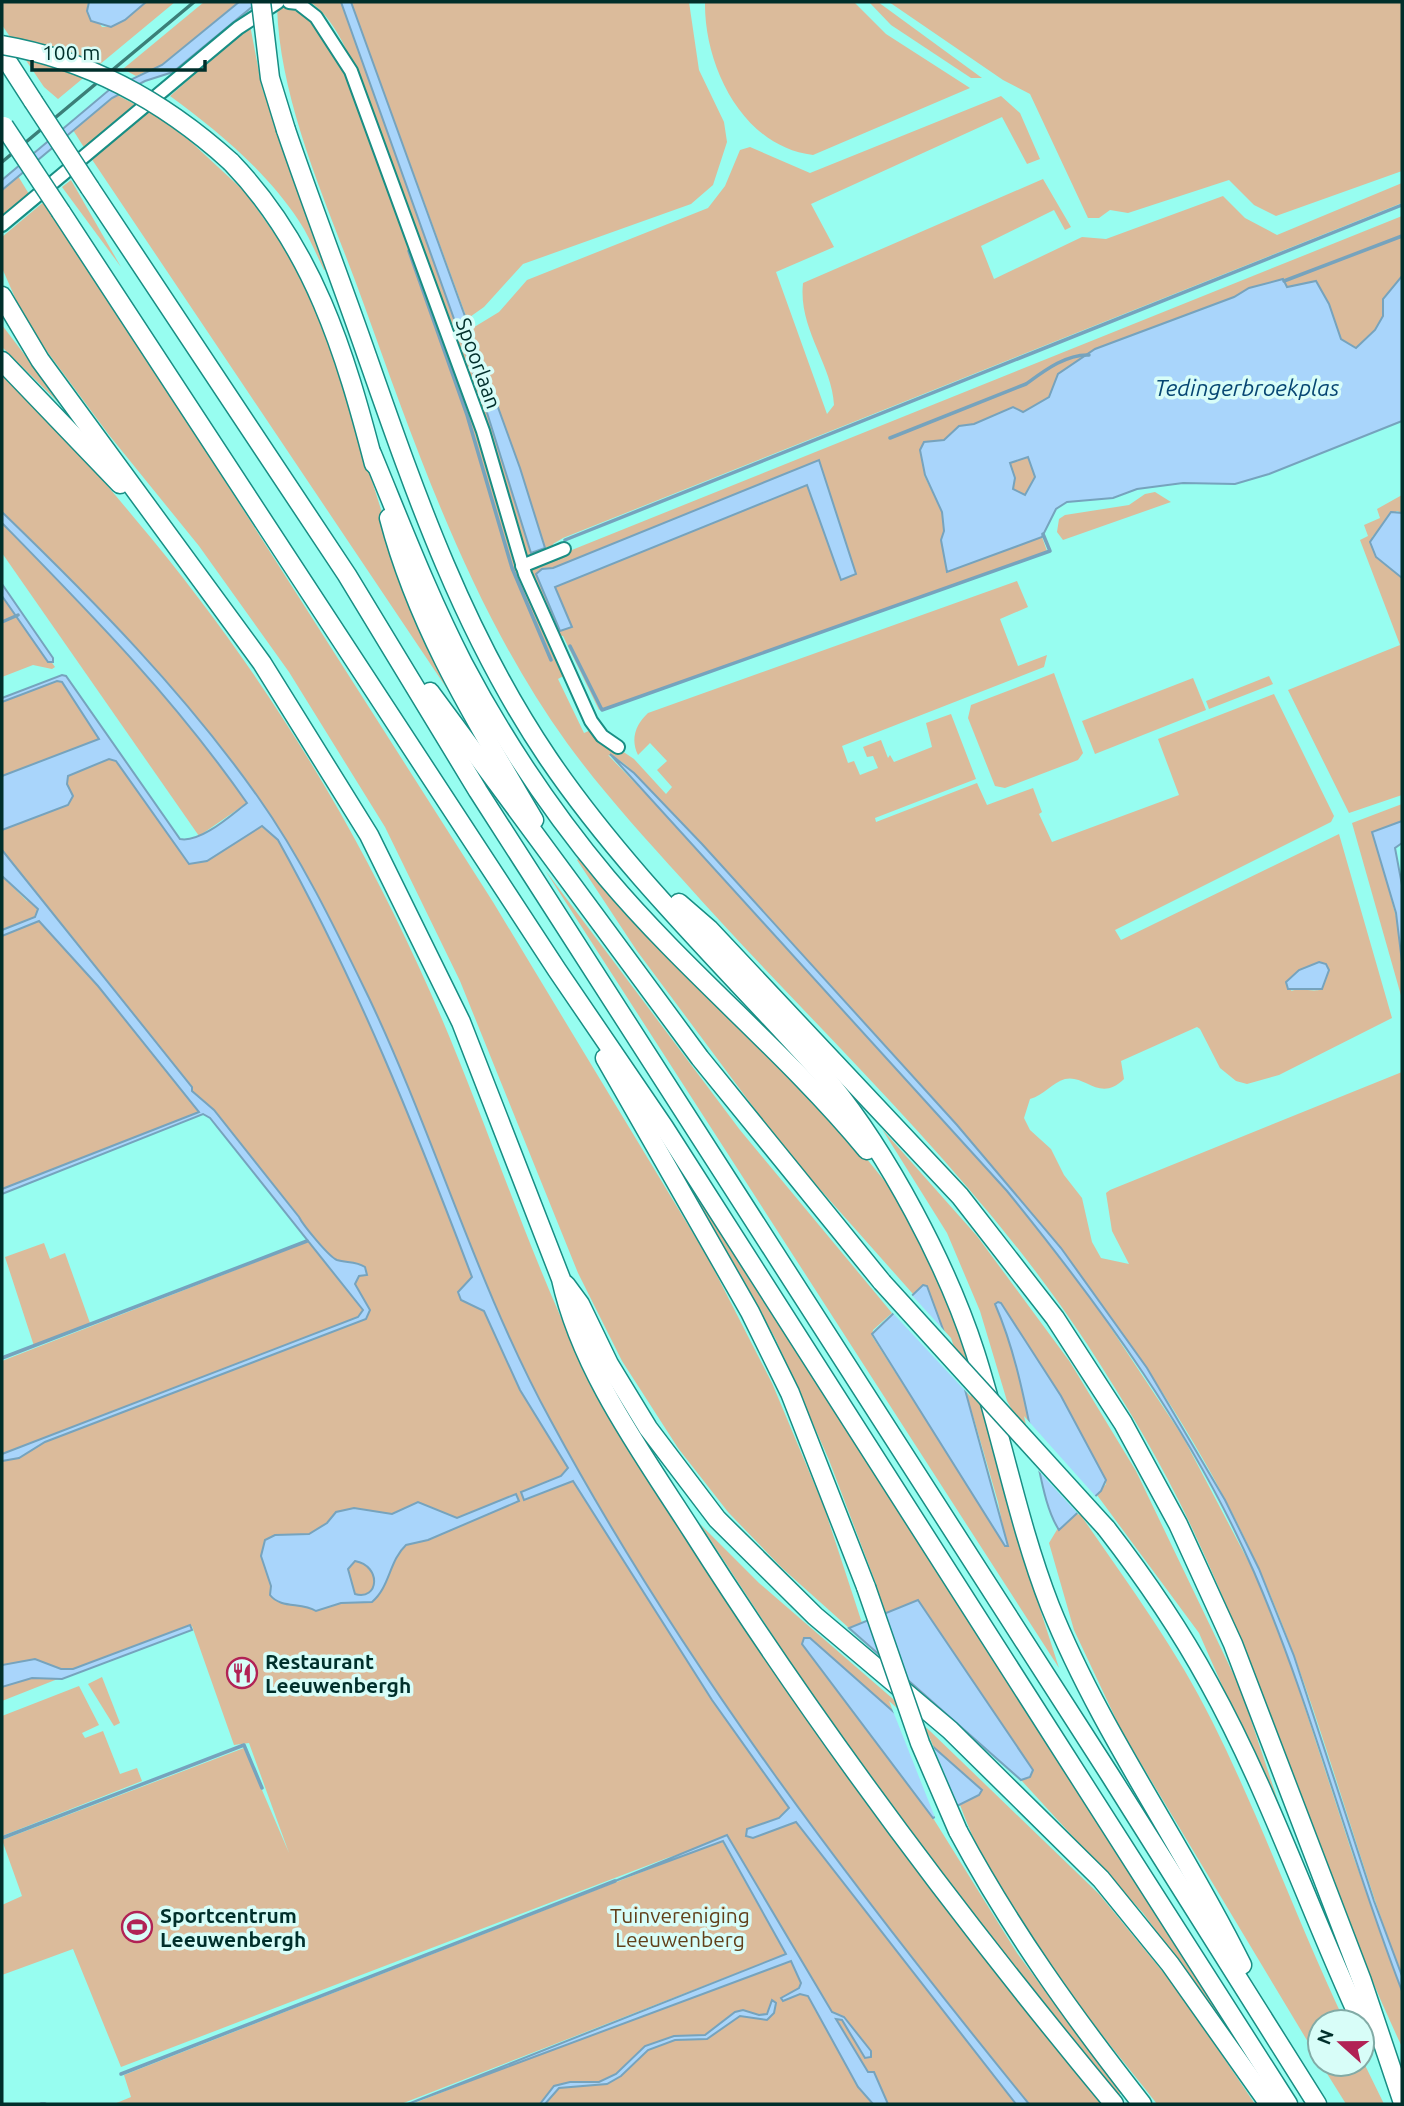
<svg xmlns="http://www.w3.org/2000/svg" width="1404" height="2106" viewBox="0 0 1404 2106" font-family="Ubuntu,sans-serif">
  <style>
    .green { fill: #dbbb9b; fill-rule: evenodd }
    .water { fill: #a9d5fb; stroke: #76a3bd; stroke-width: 2; fill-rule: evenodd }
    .pier { fill: #97fdf0 }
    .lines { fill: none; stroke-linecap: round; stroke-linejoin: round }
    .stream { stroke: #76a3bd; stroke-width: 3.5 }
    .minor-casing { stroke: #188e84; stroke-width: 16 }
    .highway-casing { stroke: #188e84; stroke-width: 21 }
    .minor { stroke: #fff; stroke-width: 12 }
    .highway { stroke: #fff; stroke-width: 18 }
    .rail { stroke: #3b7f78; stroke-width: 3.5 }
    .highway-bridge-casing { stroke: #188e84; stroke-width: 21; stroke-linecap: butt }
    .highway-bridge { stroke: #fff; stroke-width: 18 }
    .labels { text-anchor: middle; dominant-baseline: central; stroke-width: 7; stroke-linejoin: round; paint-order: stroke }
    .street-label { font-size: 21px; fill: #002f2b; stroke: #d8fdf8 }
    .poi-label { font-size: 21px; font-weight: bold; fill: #002f2b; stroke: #d8fdf8; text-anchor: start }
    .park-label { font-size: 21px; fill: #613f19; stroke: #d8fdf8 }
    .water-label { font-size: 23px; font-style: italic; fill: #074773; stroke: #d8fdf8 }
  </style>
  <rect width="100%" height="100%" fill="#97fdf0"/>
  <g class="green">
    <path d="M 2,2 L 89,2 L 87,6 L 102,27 C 121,27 133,13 146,2 L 175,2 L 58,99 L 44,87 L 2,25 Z"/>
    <path d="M 204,2 L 239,2 L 162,65 L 136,76 L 123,69 Z"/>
    <path d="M 310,2 L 341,2 L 484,403 L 531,553 L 550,549 L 551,546 L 545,548 L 471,329 L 499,312 L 527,280 L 708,208 L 725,186 L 740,150 L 750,147 L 810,173 L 1001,96 L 1020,113 L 1040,159 L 1027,164 L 1002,117 L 811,204 L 834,247 L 776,272 L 827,414 L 834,405 C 832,364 798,329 803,283 L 1043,179 L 1071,227 L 1065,230 L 1054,210 L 981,246 L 994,279 L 1082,237 L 1106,239 L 1223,196 L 1245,218 L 1277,235 L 1402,183 L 1402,203 L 563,538 L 553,544 L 552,551 L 531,558 L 525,556 L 368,101 C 354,69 340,22 310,2 Z"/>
    <path d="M 351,2 L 689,2 L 699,70 L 724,122 L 727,142 L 713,185 L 691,204 L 523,264 L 484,307 L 467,319 Z"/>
    <path d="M 705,2 L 854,2 L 886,34 L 970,88 L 813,155 C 743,147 704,66 705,2 Z"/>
    <path d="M 869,2 L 878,2 L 982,78 L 971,78 L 891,25 Z"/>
    <path d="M 889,2 L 1402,2 L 1402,171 L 1276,216 L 1254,205 L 1229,180 L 1128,213 L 1110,210 L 1099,218 L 1088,218 L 1030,94 L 1003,80 Z"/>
    <path d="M 277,7 C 315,5 333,53 351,80 L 565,675 L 558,679 L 584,733 L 591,730 L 634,759 L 666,794 L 672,787 L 657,770 L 667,761 L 650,743 L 638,755 C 630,739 636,724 648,713 L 1017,581 L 1028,607 L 1000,619 L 1018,666 L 1047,655 L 1044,667 L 842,746 L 848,763 L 854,761 L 860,775 L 878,768 L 873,756 L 867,757 L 863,747 L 881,740 L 888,758 L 890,755 L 894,762 L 932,747 L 926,723 L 951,714 L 976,779 L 875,818 L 876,822 L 977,783 L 987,805 L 1033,788 L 1042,812 L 1039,814 L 1052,842 L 1179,795 L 1158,739 L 1274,694 L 1334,816 L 1331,822 L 1115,930 L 1121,940 L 1339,834 L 1392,1018 L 1279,1075 L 1247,1084 L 1236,1081 L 1220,1068 L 1200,1029 L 1197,1027 L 1121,1061 L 1124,1079 C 1100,1103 1085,1074 1065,1079 C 1052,1083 1044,1095 1030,1099 L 1024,1118 L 1030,1130 L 1051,1149 L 1064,1175 L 1082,1198 L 1092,1242 L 1101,1258 L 1129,1264 L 1112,1231 L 1106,1193 L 1110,1190 L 1402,1072 L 1402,1976 C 1351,1842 1318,1700 1259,1569 C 1149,1322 960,1132 783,935 C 742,889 700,843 657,798 C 642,783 628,761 608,755 L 698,848 L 1007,1191 L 1093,1301 L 1183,1437 L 1254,1572 L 1289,1659 L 1352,1853 L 1402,1991 L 1402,2047 C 1325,1883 1274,1706 1198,1541 C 1167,1472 1128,1407 1087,1344 C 974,1172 818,1032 682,879 C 642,835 602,791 567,743 C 472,611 418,454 363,302 C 330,210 280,106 277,7 ZM 1319,962 L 1326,964 L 1329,970 L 1322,989 C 1312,993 1304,987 1291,991 L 1299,970 Z"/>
    <path d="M 250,25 L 262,88 L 327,270 L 324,270 C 316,254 309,236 299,221 C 266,171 218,131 170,96 Z"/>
    <path d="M 117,95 L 140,107 L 85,149 L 73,130 Z"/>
    <path d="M 150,111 L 190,141 L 245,192 L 296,264 L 321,319 L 396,557 L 466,717 L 91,158 Z"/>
    <path d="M 18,176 L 29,194 L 2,217 L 2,190 Z"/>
    <path d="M 71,180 L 121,267 L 62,187 Z"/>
    <path d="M 46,200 L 493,902 L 708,1258 L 772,1383 L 824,1507 L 862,1623 L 849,1628 L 782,1568 L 728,1512 L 678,1448 L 622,1361 L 578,1273 L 460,981 L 385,827 L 289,672 L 199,546 L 109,435 L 40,342 L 20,309 L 2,268 L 2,237 Z"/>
    <path d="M 1402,216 L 1402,276 L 1383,299 L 1383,316 L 1375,330 L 1356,348 L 1341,339 L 1329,304 L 1287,287 L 1282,280 L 1249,288 L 1234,297 L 1095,349 L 1059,374 L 1049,397 L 1023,412 L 1012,407 L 974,424 L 959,426 L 944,440 L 924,475 L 942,512 L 944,531 L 941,540 L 947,572 L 1042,537 L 1047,551 L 599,710 L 563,636 L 557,635 L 529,572 L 537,564 ZM 819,460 L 856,574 L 825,536 L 807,484 L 555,587 L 572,627 L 560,631 L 536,575 L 542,569 L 553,568 Z"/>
    <path d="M 2,325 L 62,404 L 61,405 L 2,347 Z"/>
    <path d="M 2,376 C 51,420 94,469 136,520 C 250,655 345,805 418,965 C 478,1094 519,1231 580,1359 C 625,1451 685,1539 742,1624 C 854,1791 976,1950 1104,2104 L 1029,2104 C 854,1889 683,1666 551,1421 C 477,1286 435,1137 369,998 C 336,930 302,859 258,797 C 183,691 94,601 2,512 Z"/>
    <path d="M 1028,457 L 1035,477 L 1025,495 L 1013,489 L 1009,462 Z"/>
    <path d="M 1155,492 L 1171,502 L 1063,540 L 1057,532 L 1059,519 L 1065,515 L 1129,505 L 1145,494 Z"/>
    <path d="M 1402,495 L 1402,513 L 1397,511 C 1386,518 1382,528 1372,537 L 1402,578 L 1402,795 L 1349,813 L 1288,690 L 1400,645 L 1360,540 L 1368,536 L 1364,525 L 1380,518 L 1377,509 Z"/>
    <path d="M 2,523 L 113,635 L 187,720 L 247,803 L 199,836 L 2,553 Z"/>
    <path d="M 2,593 L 55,667 L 52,669 L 33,665 L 2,677 Z"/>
    <path d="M 1054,673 L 1083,753 L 1078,760 L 1005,788 L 995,786 L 968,718 L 971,705 Z"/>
    <path d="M 1269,676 L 1273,684 L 1209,709 L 1206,701 Z"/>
    <path d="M 1193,678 L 1206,710 L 1095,754 L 1082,721 Z"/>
    <path d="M 58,681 L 62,683 L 99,739 L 2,776 L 2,702 Z"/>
    <path d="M 109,742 L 182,844 L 263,810 L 281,839 L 369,1009 L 484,1294 L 546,1425 L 606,1526 L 798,1811 L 1024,2104 L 412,2104 L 797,1954 L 728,1839 L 722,1841 L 786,1954 L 401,2104 L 114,2104 L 131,2097 L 124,2075 L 721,1841 L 667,1858 L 121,2067 L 73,1949 L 2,1975 L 2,1905 L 22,1896 L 2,1840 L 244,1748 L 289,1853 L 249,1743 L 234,1745 L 192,1626 L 2,1701 L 2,1361 L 310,1241 L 363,1309 L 358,1317 L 23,1447 L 363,1317 L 366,1307 L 212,1114 L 204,1111 L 2,1191 L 2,932 L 44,915 L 38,909 L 35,917 L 2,930 L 2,876 L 28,902 L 2,861 L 2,784 Z"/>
    <path d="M 1402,804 L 1402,821 L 1373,832 L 1401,935 L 1402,999 L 1352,823 Z"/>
    <path d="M 583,855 L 858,1148 L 904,1205 L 941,1278 L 969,1360 L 1013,1525 L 1059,1668 L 545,870 L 740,1130 L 892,1313 L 873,1330 L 872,1336 L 1007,1547 L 998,1502 L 974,1419 L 927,1286 L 923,1285 L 913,1294 L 786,1151 L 637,951 L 577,860 Z"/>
    <path d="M 882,1129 L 977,1236 L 1070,1362 L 1136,1471 L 1241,1690 L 1294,1849 L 1199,1633 L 1097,1495 L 1106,1484 L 1061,1396 L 1000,1304 L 996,1305 L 1013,1352 L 1035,1450 L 1007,1401 L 980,1311 L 947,1233 Z"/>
    <path d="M 673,1158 L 1224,2020 L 1223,2022 L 1143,1913 L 1021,1780 L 1030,1777 L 1033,1770 L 918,1600 L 884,1614 L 876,1584 L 829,1460 L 775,1338 Z"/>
    <path d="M 44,1243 L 50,1259 L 65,1253 L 90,1323 L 34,1346 L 5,1257 Z"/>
    <path d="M 1078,1511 C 1125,1580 1175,1646 1212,1721 C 1261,1819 1298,1923 1345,2022 L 1320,2022 L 1320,2062 L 1122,1732 L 1074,1630 L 1049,1543 L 1058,1528 Z"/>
    <path d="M 700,1524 L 759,1583 L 930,1731 L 1099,1894 L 1177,1989 L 1255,2104 L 1157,2104 C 1084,2011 1001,1917 960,1805 L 979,1795 L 802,1645 L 933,1818 L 1017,1953 L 1121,2094 L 1117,2094 L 922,1851 L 813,1697 Z"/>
    <path d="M 102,1677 L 120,1723 L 114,1726 L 88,1684 Z"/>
    <path d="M 79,1686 L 99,1725 L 82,1733 L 85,1738 L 103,1731 L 120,1774 L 137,1768 L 142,1781 L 2,1836 L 2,1716 Z"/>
    <path d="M 1362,2059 L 1384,2104 L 1346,2104 L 1321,2064 L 1362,2064 Z"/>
  </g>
  <g class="water">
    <path d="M 89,2 L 146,2 L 125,20 L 111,27 L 91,21 L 87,11 Z"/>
    <path d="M 239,2 L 258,2 L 173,72 L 145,81 L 112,98 L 2,190 L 2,180 L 109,90 L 162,65 Z"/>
    <path d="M 341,2 L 351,2 L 520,468 L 545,548 L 531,553 L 484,403 Z"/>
    <path d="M 1402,276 L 1402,421 L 1269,474 L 1235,484 L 1183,483 L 1137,489 L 1113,498 L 1067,502 L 1056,509 L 1042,537 L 947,572 L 941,540 L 944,531 L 942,512 L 925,475 L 920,450 L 924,442 L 944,440 L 959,426 L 974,424 L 1013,407 L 1023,412 L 1049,397 L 1058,374 L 1095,349 L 1234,297 L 1249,288 L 1283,279 L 1287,287 L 1316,281 L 1329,304 L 1341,339 L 1356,348 L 1375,330 L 1383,316 L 1383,299 ZM 1028,457 L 1035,477 L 1025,495 L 1013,489 L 1015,478 L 1010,463 Z"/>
    <path d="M 819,460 L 856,574 L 841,580 L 807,485 L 555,587 L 572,627 L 560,631 L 536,574 L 542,569 L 553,568 Z"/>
    <path d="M 2,512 C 94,601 183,691 258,797 C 302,859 336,930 369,998 C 435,1137 477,1286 551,1421 C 683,1666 854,1889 1029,2104 L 1016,2104 L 796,1822 L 753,1838 L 746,1836 L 747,1829 L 779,1818 L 789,1808 L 712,1700 L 573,1481 L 524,1500 L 521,1492 L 561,1476 L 568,1468 L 520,1390 L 484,1311 L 461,1300 L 458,1292 L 472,1277 C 415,1127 356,980 278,840 L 262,826 L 207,861 L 189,864 L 116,761 L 109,759 L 68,776 L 67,784 L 73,796 L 68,805 L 2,830 L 2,776 L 99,739 L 62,682 L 57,681 L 2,702 L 2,698 L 62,675 L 66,676 L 180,839 C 201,843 231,815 247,803 C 173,697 92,615 2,523 Z"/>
    <path d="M 1391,512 L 1402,513 L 1402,578 L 1376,557 L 1370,542 Z"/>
    <path d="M 2,584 L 53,658 L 53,662 L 48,662 L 2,596 Z"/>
    <path d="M 610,754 L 634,773 L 702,844 L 957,1125 L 1061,1248 L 1147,1368 L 1225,1500 L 1259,1569 L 1294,1656 L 1374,1901 L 1402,1976 L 1402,1991 C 1348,1853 1313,1708 1254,1572 C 1193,1433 1102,1308 1007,1191 Z"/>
    <path d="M 1402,821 L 1402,843 L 1395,848 L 1402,885 L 1402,962 L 1396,913 L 1372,832 Z"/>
    <path d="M 2,850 L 192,1087 L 192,1091 L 214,1110 L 299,1217 C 303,1225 329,1257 337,1260 C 346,1263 356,1261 365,1267 L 367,1275 L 359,1276 L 355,1284 L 370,1310 L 366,1319 L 45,1442 L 19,1458 L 2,1461 L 2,1454 L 358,1317 L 363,1310 L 210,1118 L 203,1114 L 2,1194 L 2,1189 L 199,1112 L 98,986 L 39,921 L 2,936 L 2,930 L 35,917 L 38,909 L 2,876 Z"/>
    <path d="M 1319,962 L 1326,964 L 1329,970 L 1322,989 L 1288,989 L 1286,982 L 1299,970 Z"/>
    <path d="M 923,1285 L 927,1286 L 964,1386 L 1008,1546 L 1005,1546 L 872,1334 Z"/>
    <path d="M 998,1302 L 1001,1303 L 1061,1396 L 1106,1480 L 1101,1491 L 1059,1530 C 1045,1508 1041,1476 1034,1446 C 1024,1398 1015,1350 995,1304 Z"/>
    <path d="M 516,1494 L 519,1501 L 428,1540 L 406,1545 C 389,1561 390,1587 372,1602 L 341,1603 L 316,1611 C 301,1602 281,1609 270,1595 L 271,1586 L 261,1556 L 265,1540 L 275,1535 L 309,1534 L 327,1523 L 336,1512 L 354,1508 L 392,1514 L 418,1502 L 457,1518 ZM 355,1561 C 382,1566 379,1601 355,1594 L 348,1569 Z"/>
    <path d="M 918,1600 L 1033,1770 L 1030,1777 L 1021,1780 L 849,1628 Z"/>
    <path d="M 190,1625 L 192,1630 L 62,1679 L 32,1678 L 2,1687 L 2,1665 L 35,1659 L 61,1669 L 73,1669 Z"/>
    <path d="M 804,1638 L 810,1638 L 982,1790 L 979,1795 L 933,1818 L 802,1644 Z"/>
    <path d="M 727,1835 L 832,2012 L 844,2017 L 871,2051 L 871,2057 L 865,2058 L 842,2020 L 836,2019 L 868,2072 L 874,2072 L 888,2104 L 873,2104 L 858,2087 L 808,1996 L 800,1994 L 783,2001 L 781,1998 L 799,1988 L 801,1983 L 791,1961 L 408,2104 L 786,1954 L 723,1841 L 615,1881 Z"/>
    <path d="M 772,2000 L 776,2003 L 774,2013 L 767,2020 L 740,2016 L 707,2039 L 675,2040 L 648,2050 L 621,2076 L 607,2084 L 559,2088 L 545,2104 L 540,2104 L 554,2086 L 570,2082 L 599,2082 L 616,2074 L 645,2046 L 674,2036 L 705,2035 L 735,2012 L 743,2010 L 759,2015 L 767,2014 Z"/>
  </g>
  <g class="pier">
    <path d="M 909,1292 L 951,1338 L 971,1397 L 890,1310 Z"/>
    <path d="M 1024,1416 L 1098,1499 L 1079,1515 L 1035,1467 Z"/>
    <path d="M 889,1701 L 929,1736 L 959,1809 L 936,1820 Z"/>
  </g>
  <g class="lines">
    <g class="stream">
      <path d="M 409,251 L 467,415 L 512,568 L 551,660"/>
      <path d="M 1284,281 L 1402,236"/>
      <path d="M 890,438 L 1026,384 C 1044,371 1066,354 1089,355"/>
      <path d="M 565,540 L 1402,205"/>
      <path d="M 2,622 L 18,615"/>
      <path d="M 570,646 L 602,710 L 1050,551 L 1043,534"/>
      <path d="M 2,1358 L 307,1241"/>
      <path d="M 2,1838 L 244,1745 L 262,1788"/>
      <path d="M 121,2074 L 615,1881"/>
      <path d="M 41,2104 L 45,2104"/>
    </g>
    <g class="minor-casing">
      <g id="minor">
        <path d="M 289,2 L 298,3 L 316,17 L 351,71 L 483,431 L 525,574 L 591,721 L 602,736 L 618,747"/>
        <path d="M 2,225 L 238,28 L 278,2"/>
        <path d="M 522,566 L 564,549"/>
      </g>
    </g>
    <g class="highway-casing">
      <g id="highway">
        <path d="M 2,53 L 33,101"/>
        <path d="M 286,130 C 312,206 341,281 367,356 C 416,496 464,634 548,758 C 628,876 735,976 830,1083 C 888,1154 947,1265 975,1352 C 1002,1436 1018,1524 1050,1606 C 1101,1733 1182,1843 1242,1965"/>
        <path d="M 231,162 C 313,247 345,352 374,464"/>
        <path d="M 90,188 L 347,575 L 478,791 L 1110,1775 L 1317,2104"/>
        <path d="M 61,212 L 557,970 L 664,1127 L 1288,2104"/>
        <path d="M 2,296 L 40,360 L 262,663 L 369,835 L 461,1022 L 561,1279 C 581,1370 642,1453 692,1531 C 819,1731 962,1921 1114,2104"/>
        <path d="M 2,361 L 120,484"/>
        <path d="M 372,454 C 401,524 428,595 463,663 C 503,739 551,811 607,878 C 688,974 787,1053 867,1150"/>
        <path d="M 389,518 C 418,629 477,723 534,820"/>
        <path d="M 430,692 L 700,1058 L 882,1282"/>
        <path d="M 679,903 L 709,929 L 960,1196 L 1055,1318 L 1123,1423 L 1178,1524 L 1233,1644 L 1362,1981 L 1402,2100"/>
        <path d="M 605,1058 L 750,1312 L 790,1393 L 866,1587"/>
        <path d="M 566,1285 L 580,1304 L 609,1364 L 648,1428 L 717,1519 L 815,1616 L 950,1730 L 1101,1879 L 1170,1964 L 1269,2104"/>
        <path d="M 1106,1528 C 1144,1577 1179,1628 1209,1683 C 1269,1791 1309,1910 1361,2022"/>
        <path d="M 958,1831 C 1011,1930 1073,2016 1142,2104"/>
      </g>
    </g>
    <use href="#minor" class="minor"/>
    <use href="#highway" class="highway"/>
    <path class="rail" d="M 2,162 L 194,2"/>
    <g class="highway-bridge-casing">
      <g id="highway-bridge">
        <path d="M 261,2 L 270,78 L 286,130"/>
        <path d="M 2,45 C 89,60 166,103 231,162"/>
        <path d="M 33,101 L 90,188"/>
        <path d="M 4,126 L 61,212"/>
        <path d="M 882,1282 L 1106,1528"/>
        <path d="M 866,1587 L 920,1743 L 958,1831"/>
      </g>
    </g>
    <use href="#highway-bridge" class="highway-bridge"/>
  </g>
  <defs>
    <g id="restaurant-ring" transform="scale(1.575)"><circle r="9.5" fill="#d8fdf8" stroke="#b12255" stroke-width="1.5"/><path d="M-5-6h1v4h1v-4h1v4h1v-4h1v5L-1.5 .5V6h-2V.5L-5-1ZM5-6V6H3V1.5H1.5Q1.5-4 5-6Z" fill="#b12255"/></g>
    <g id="stadium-ring" transform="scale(1.575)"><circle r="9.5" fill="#d8fdf8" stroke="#b12255" stroke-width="1.5"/><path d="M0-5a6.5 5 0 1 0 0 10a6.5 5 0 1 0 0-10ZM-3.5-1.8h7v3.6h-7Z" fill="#b12255"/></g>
  </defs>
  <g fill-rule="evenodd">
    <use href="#restaurant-ring" x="242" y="1673"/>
    <use href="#stadium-ring" x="137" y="1927"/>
  </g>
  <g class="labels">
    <g class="street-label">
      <text transform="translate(479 363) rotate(70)">Spoorlaan</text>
    </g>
    <g class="poi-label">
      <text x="265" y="1661">Restaurant<tspan x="265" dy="24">Leeuwenbergh</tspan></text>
      <text x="160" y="1915">Sportcentrum<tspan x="160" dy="24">Leeuwenbergh</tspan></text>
    </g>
    <g class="park-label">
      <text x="680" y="1915">Tuinvereniging<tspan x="680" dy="24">Leeuwenberg</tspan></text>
    </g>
    <g class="water-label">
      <text x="1247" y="387">Tedingerbroekplas</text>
    </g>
  </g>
  <rect width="1404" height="2106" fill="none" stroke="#002f2b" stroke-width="7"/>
  <g transform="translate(1341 2043) rotate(291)"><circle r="33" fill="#d8fdf8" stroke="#82aba6" stroke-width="2"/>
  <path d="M0-5L12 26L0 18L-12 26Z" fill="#b12255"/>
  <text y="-10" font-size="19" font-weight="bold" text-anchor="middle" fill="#002f2b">N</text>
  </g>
  <path d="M32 60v10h173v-10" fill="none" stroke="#002f2b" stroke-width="3.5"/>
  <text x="42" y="60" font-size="21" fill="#002f2b" stroke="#d8fdf8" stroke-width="5" paint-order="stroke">100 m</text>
</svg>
